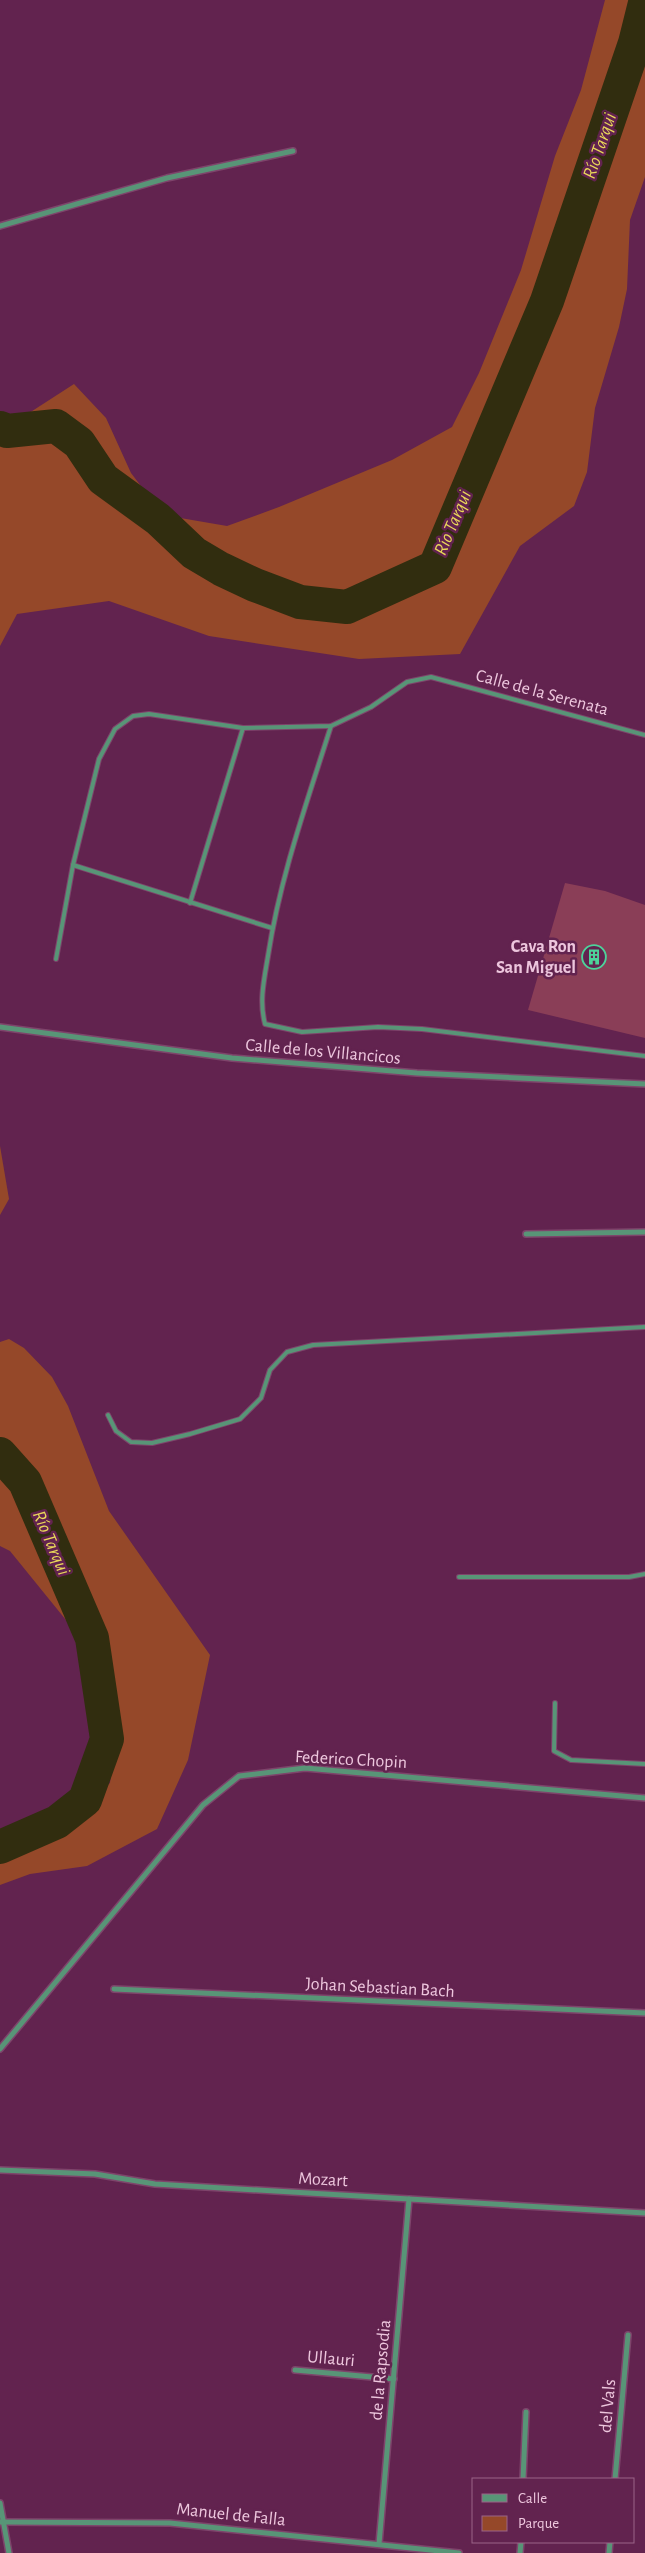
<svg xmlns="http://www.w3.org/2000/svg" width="645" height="2553" viewBox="0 0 645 2553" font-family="'Alegreya Sans',sans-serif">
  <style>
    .green { fill: #954829 }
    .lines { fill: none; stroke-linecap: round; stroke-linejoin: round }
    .river { stroke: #312d0f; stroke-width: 34 }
    .building { fill: #8a3e57 }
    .service-casing { stroke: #7e446b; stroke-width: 6 }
    .minor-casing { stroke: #7e446b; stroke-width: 8 }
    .service { stroke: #589577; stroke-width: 4 }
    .minor { stroke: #589577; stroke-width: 5 }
    .labels { text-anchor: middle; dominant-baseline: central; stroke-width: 5; stroke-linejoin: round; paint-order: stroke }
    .street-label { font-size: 18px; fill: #edc6dd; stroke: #62234f }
    .poi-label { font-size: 18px; font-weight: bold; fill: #edc6dd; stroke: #62234f; text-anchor: end }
    .water-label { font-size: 19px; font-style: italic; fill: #e9d859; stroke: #62234f }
  </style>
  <rect width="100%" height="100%" fill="#62234f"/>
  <g class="green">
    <path d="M 605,0 L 645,0 L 645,177 L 630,220 L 627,289 L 619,327 L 595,408 L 587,472 L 574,506 L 520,546 L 460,654 L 359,659 L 209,636 L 109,601 L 17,614 L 0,646 L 0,425 L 26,415 L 74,384 L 106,418 L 131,473 L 163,515 L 227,526 L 279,507 L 392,460 L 452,427 L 479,373 L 521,270 L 555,156 L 581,90 Z"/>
    <path d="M 0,1146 L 9,1199 L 0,1215 Z"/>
    <path d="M 9,1339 L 24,1348 L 52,1377 L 68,1406 L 109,1511 L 210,1655 L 188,1760 L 157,1829 L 87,1866 L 30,1874 L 0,1885 L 0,1837 L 56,1829 L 110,1783 L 116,1725 L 101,1653 L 70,1625 L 10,1551 L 0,1546 L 0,1342 Z"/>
  </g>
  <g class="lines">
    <g class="river">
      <path d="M 0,428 L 7,431 L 56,426 L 79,443 L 103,479 L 158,519 L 194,553 L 221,569 L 255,585 L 300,602 L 347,607 L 435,567 L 547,301 L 635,43 L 645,3"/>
      <path d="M 0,1454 L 25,1482 L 92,1638 L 107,1739 L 85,1800 L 57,1822 L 0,1847"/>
    </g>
  </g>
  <path class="building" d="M 565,883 L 605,891 L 645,905 L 645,1038 L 528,1010 Z"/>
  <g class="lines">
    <g class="service-casing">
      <g id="service">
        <path d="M 331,726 C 307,802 280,877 268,956 C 264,980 259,1001 265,1024 L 302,1032 L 378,1027 L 422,1029 L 645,1056"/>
        <path d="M 73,865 L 272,928"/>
        <path d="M 190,903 L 243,728"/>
        <path d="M 56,959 L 73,865 L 99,759 L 115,729 L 133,716 L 149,714 L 243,728 L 331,726 L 371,707 L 407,682 L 431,677 L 645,735"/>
        <path d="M 108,1415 L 116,1431 L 131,1442 L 152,1443 L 190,1434 L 240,1419 L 261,1398 L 270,1370 L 287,1352 L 313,1345 L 645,1327"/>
        <path d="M 459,1577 L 629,1577 L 645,1574"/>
        <path d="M 555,1703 L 554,1751 L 571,1760 L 645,1764"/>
      </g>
    </g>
    <g class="minor-casing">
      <g id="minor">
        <path d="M 0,226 L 167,178 L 293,151"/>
        <path d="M 0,1027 L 232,1058 L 417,1073 L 645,1084"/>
        <path d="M 526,1234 L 645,1232"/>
        <path d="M 114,1989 L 645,2013"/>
        <path d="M 0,2049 L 203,1805 L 239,1776 L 305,1768 L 645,1798"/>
        <path d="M 0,2170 L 95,2174 L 155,2184 L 645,2213"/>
        <path d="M 295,2370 L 394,2379"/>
        <path d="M 523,2479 L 526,2412"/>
        <path d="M 615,2479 L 628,2335"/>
        <path d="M 0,2503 L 9,2553"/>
        <path d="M 0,2522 L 170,2523 L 459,2553"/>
        <path d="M 379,2544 L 409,2199"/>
        <path d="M 520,2553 L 521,2542"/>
        <path d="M 609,2553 L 610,2542"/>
      </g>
    </g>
    <use href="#service" class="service"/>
    <use href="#minor" class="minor"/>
  </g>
  <defs>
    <g id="building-ring" transform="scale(1.25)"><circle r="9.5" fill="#62234f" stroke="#4dd39a" stroke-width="1.5"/><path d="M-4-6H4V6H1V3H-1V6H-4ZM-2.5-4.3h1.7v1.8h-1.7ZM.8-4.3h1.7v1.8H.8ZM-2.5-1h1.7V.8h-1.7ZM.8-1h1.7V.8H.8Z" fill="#4dd39a"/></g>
  </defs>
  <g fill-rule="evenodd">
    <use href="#building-ring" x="594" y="957"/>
  </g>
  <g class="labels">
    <g class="street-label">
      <text transform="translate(542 693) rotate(15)">Calle de la Serenata</text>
      <text transform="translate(323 1052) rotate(5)">Calle de los Villancicos</text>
      <text transform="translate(351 1760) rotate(3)">Federico Chopin</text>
      <text transform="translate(380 1988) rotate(3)">Johan Sebastian Bach</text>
      <text transform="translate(323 2180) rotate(3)">Mozart</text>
      <text transform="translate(331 2359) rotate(5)">Ullauri</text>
      <text transform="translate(381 2370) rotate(-85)">de la Rapsodia</text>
      <text transform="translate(608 2406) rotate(-85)">del Vals</text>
      <text transform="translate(231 2515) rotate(6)">Manuel de Falla</text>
    </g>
    <g class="poi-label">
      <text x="576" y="947">Cava Ron<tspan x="576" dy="21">San Miguel</tspan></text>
    </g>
    <g class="water-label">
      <text transform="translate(600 146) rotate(-71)">Río Tarqui</text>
      <text transform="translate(453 523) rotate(-67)">Río Tarqui</text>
      <text transform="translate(51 1543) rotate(67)">Río Tarqui</text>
    </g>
  </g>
  <rect x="472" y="2478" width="162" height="65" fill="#62234f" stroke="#9a6488"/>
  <rect x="482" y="2494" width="25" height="8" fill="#589577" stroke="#9a6488"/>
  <text x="518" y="2503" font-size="15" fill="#edc6dd">Calle</text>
  <rect x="482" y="2516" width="25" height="15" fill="#954829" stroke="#9a6488"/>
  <text x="518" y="2528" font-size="15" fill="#edc6dd">Parque</text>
</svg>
